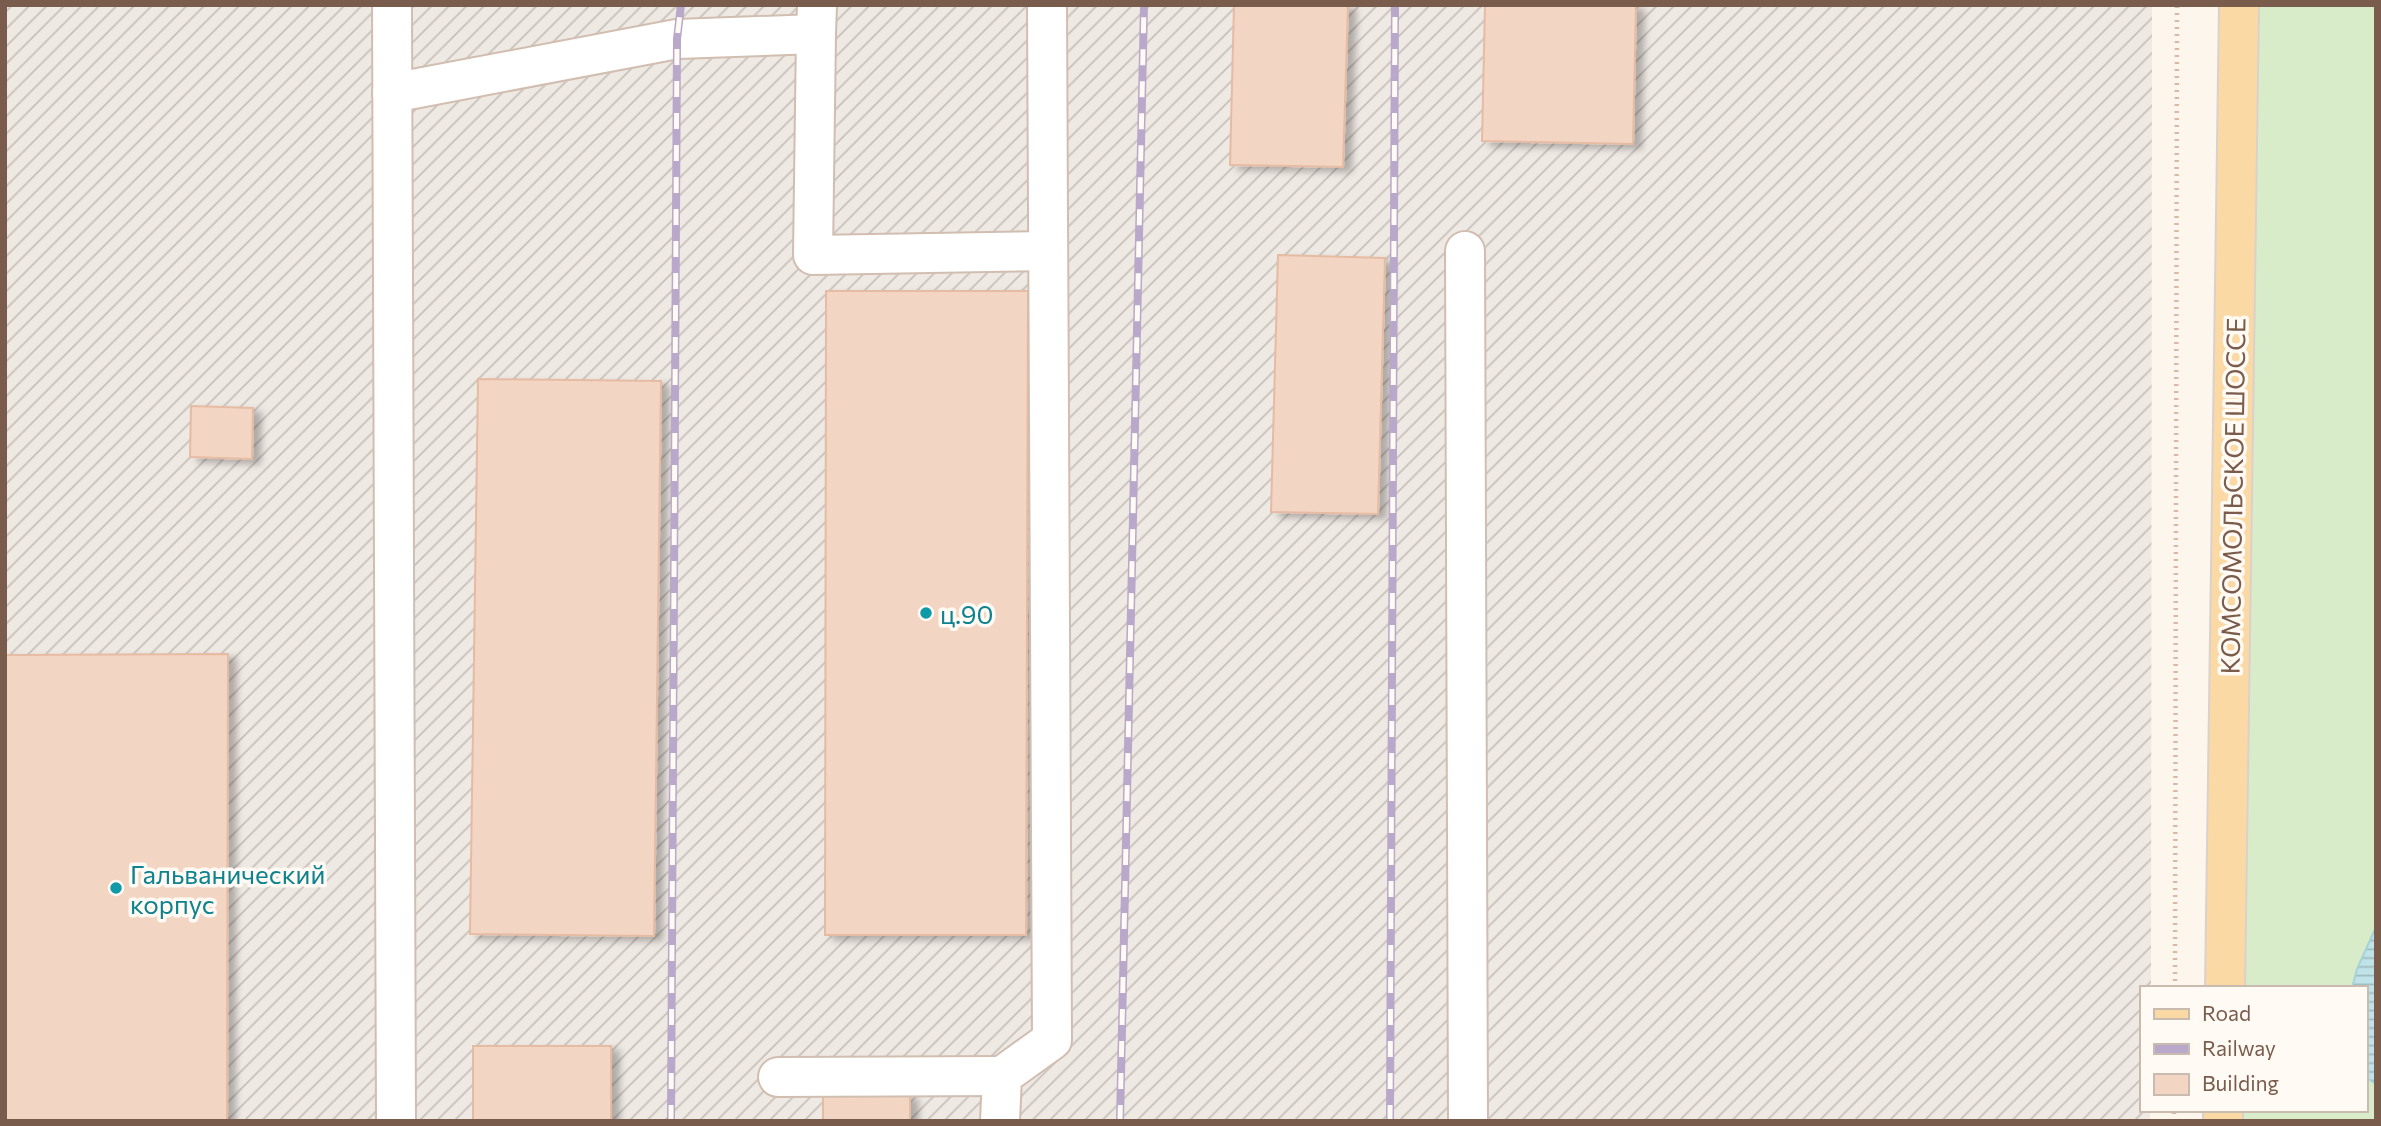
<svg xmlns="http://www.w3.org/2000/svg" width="2381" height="1126" viewBox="0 0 2381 1126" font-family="Commissioner,sans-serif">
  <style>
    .industrial { fill: url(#industrial-furrows) }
    .grass { fill: #d8ecc9 }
    .water { fill: url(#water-rules); stroke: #a5d3da; stroke-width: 2 }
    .building { fill: #f3d5c3; stroke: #e6bba3; stroke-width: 2; filter: url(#shadow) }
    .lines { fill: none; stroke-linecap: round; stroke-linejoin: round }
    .minor-casing { stroke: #d1beb0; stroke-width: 42 }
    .major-casing { stroke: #dad1cd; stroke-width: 42 }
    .path { stroke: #d9b8a5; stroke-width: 4.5; stroke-dasharray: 2 5; stroke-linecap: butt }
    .minor { stroke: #fff; stroke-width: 38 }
    .major { stroke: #fbd9a5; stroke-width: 38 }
    .rail-casing { stroke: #b9a8c9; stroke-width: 8 }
    .rail { stroke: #fffaf3; stroke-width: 5; stroke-dasharray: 16; stroke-linecap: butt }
    .culture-dot { fill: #0f9aa8; stroke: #fffaf3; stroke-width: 2.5 }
    .labels { text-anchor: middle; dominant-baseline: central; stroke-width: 7; stroke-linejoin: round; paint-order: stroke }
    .street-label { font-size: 26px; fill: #7a5c4d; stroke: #fffaf3 }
    .culture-label { font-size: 26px; fill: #0d838f; stroke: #fffaf3; text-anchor: start }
  </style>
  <defs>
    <pattern id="industrial-furrows" width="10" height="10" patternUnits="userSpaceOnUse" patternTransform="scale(1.75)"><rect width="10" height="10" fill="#efe9e4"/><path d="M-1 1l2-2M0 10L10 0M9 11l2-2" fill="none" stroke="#c7c0bb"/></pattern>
    <pattern id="water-rules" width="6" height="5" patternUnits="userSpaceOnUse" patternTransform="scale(1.75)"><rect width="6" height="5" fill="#bfe3e8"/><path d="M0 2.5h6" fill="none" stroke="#a0bbbe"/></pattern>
    <filter id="shadow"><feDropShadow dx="8" dy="4.5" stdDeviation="3.5" flood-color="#0004"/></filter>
  </defs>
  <rect width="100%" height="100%" fill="#fdf6ec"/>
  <path class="industrial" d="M 5,5 L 2152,5 L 2151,988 L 2141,988 L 2141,1110 L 2150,1110 L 2150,1121 L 5,1121 Z"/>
  <path class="grass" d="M 2250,5 L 2376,5 L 2376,1121 L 2242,1121 L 2242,1110 L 2365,1110 L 2365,988 L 2243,988 Z"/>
  <path class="water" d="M 2376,927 L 2376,1084 L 2365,1077 L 2365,988 L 2352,988 L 2357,969 Z"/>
  <g class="building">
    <path d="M 1234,5 L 1348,5 L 1343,167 L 1230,165 Z"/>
    <path d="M 1485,5 L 1636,5 L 1633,144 L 1482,141 Z"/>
    <path d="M 1278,255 L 1385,258 L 1378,514 L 1271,512 Z"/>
    <path d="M 826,291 L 1028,291 L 1026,935 L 825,935 Z"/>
    <path d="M 478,379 L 661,381 L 654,936 L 470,934 Z"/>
    <path d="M 191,406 L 253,408 L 252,459 L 190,457 Z"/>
    <path d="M 228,654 L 227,1121 L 5,1121 L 5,655 Z"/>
    <rect x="473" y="1046" width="138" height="75"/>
    <path d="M 823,1094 L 910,1095 L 910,1121 L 823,1121 Z"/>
  </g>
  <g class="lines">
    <g class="minor-casing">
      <g id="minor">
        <path d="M 392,5 L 396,1121"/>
        <path d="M 816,34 L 813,255 L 1048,251"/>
        <path d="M 392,93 L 677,39 L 816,34 L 817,5"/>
        <path d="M 1465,251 L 1468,1121"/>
        <path d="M 778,1077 L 1002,1076"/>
        <path d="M 1000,1121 L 1002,1076 L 1052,1040 L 1047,5"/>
      </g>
    </g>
    <g class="major-casing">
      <g id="major">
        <path d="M 2225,988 L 2239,5"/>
        <path d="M 2223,1121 L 2223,1110"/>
      </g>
    </g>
    <g class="path">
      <path d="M 2175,988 L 2177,5"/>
      <path d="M 2174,1121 L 2174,1110"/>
    </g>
    <use href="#minor" class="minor"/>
    <use href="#major" class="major"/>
    <g class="rail-casing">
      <g id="rail">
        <path d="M 671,1121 L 677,39 L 681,5"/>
        <path d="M 1120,1121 L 1144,5"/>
        <path d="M 1390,1121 L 1395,5"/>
      </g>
    </g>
    <use href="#rail" class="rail"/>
  </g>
  <g class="culture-dot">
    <circle cx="926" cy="613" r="7"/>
    <circle cx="116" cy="888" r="7"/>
  </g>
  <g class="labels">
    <g class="street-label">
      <text transform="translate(2232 496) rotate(-89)">КОМСОМОЛЬСКОЕ ШОССЕ</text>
    </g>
    <g class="culture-label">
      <text x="940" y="613">ц.90</text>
      <text x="130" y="873">Гальванический<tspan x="130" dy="30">корпус</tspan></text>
    </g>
  </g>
  <rect width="2381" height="1126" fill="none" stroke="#7a5c4d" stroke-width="14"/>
  <rect x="2140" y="986" width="228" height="126" fill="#fffaf3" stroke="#cabbb1" stroke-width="2"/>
  <rect x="2154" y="1009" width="35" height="10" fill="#fbd9a5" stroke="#cabbb1" stroke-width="2"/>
  <text x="2202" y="1021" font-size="21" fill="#7a5c4d">Road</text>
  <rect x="2154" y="1044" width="35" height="10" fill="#b9a8c9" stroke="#cabbb1" stroke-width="2"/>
  <text x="2202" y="1056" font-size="21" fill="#7a5c4d">Railway</text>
  <rect x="2154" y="1074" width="35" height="21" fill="#f3d5c3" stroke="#cabbb1" stroke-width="2"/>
  <text x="2202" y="1091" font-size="21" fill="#7a5c4d">Building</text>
</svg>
